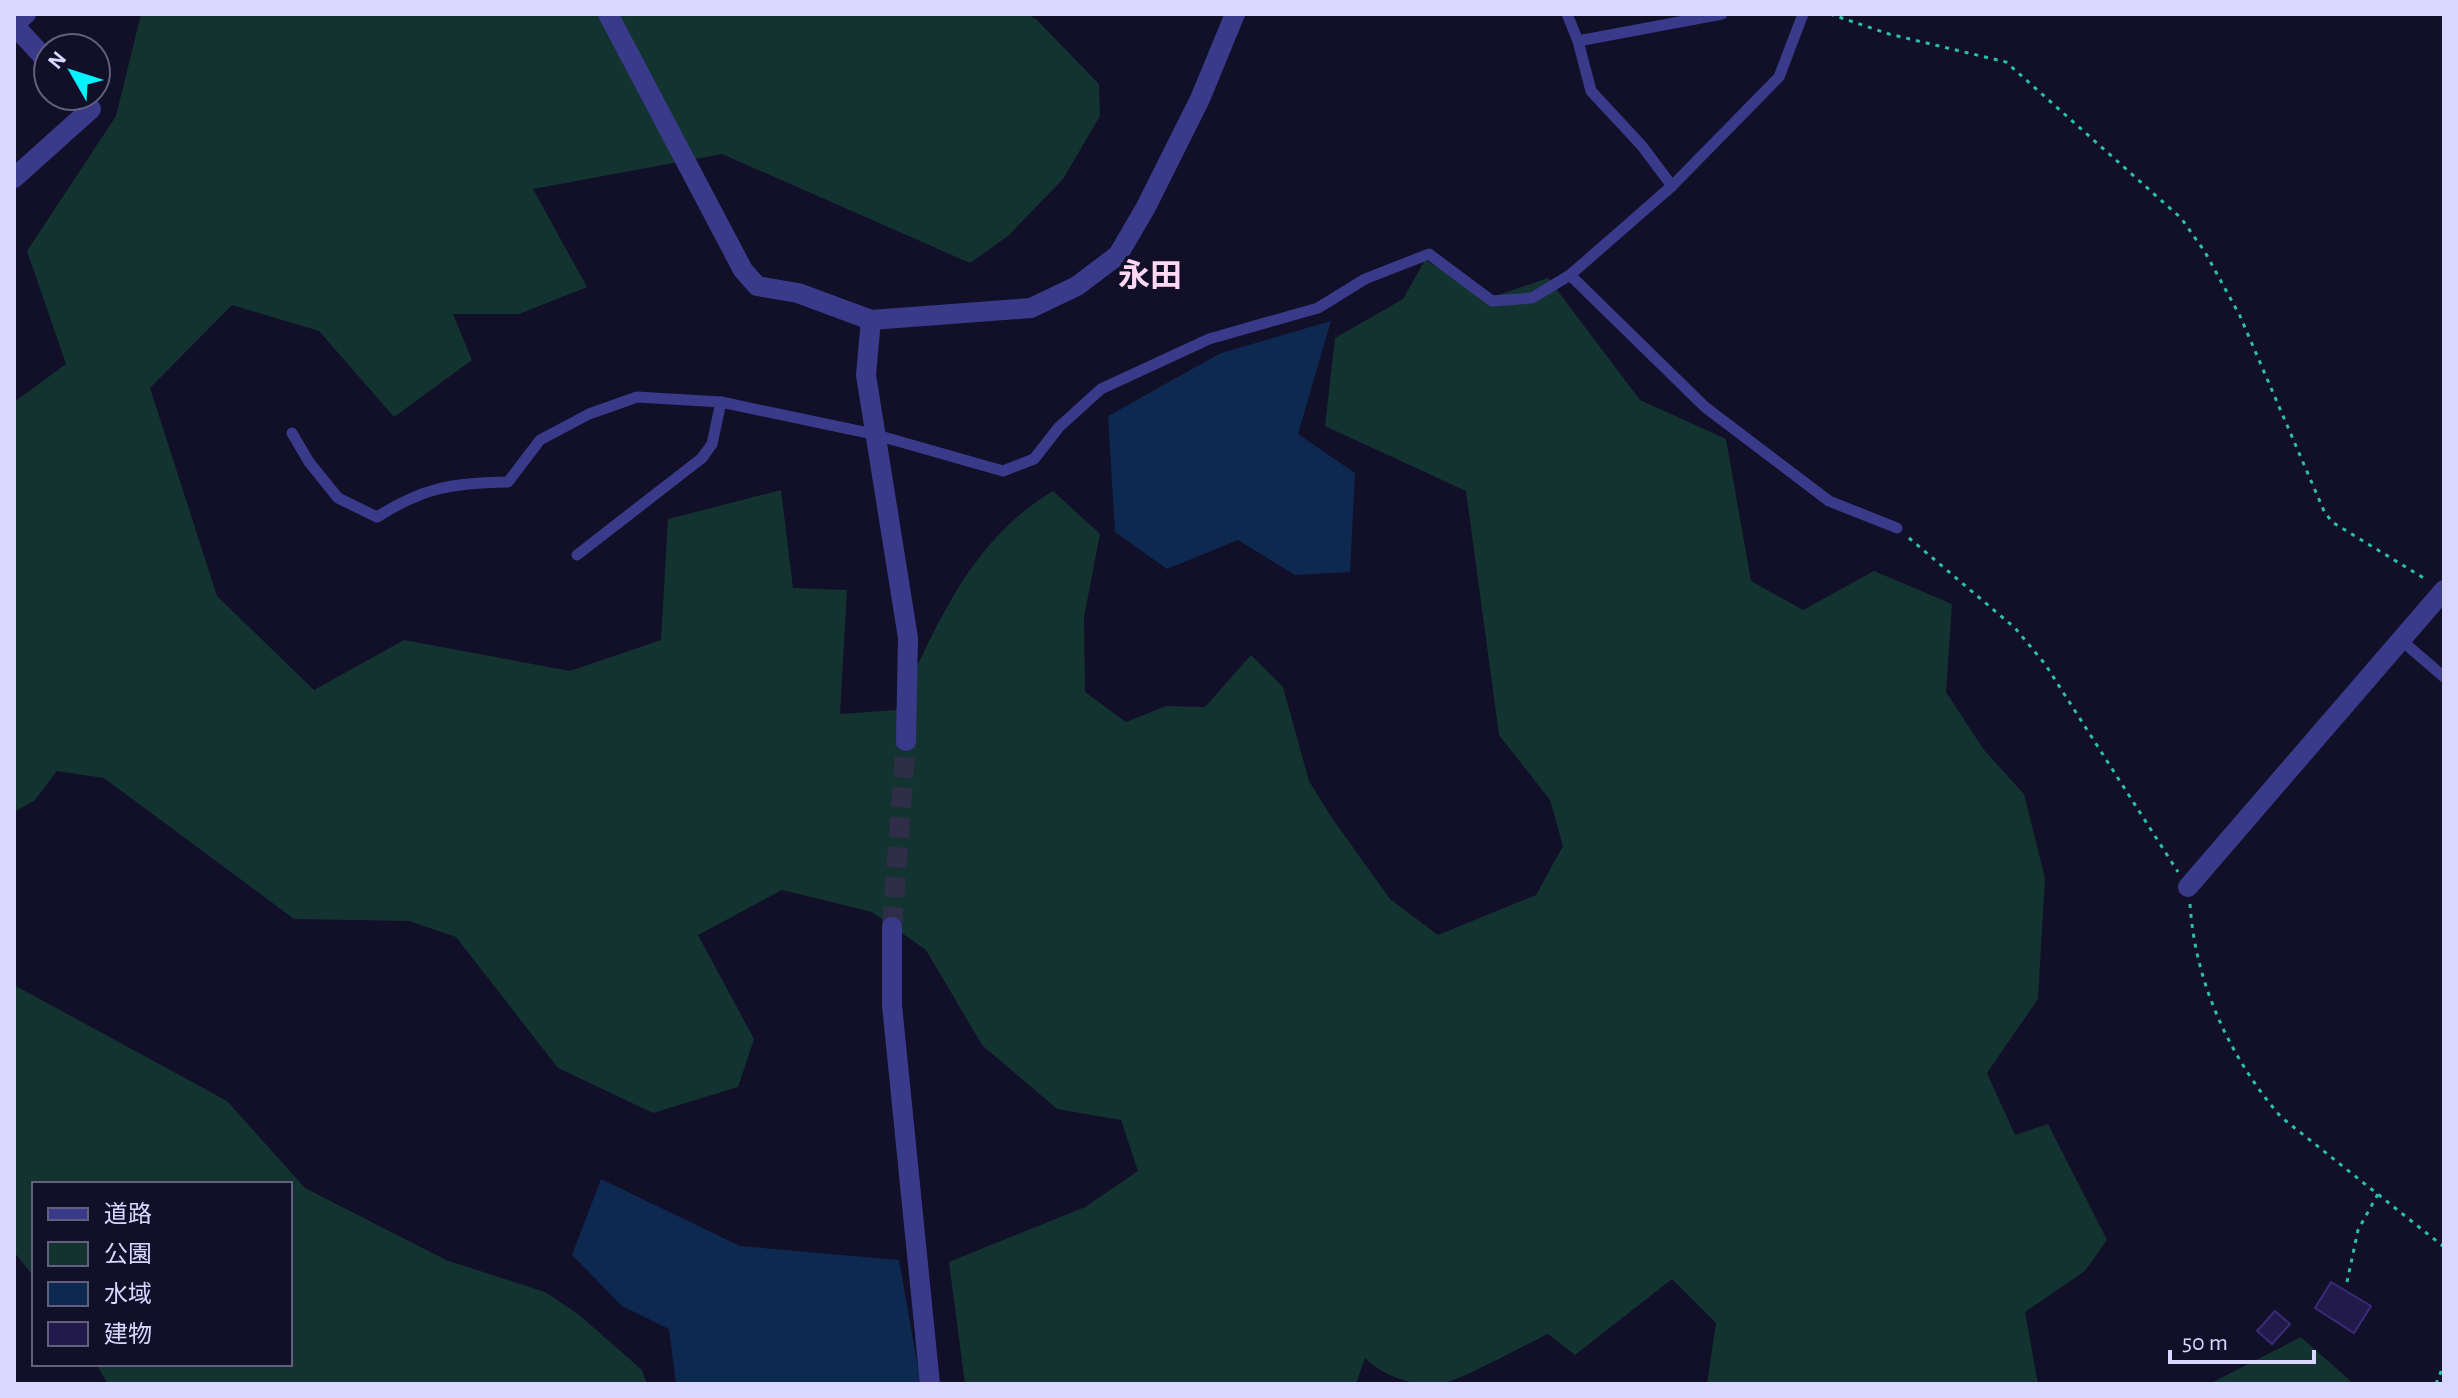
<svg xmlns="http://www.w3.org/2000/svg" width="2458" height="1398" viewBox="0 0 2458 1398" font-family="'Alegreya Sans','Noto Sans JP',sans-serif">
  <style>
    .green { fill: #123330 }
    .water { fill: #0d294f }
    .building { fill: #221a4a; stroke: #372c77; stroke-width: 2 }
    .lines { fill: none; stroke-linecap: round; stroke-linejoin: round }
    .street-tunnel { stroke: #302d49; stroke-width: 20; stroke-dasharray: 20 10; stroke-linecap: butt }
    .path { stroke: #2cbeae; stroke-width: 3; stroke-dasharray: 4 6; stroke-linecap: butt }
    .lane { stroke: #393a89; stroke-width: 11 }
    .street { stroke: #393a89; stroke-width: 20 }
    .labels { text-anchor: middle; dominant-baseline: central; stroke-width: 7; stroke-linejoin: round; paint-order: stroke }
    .quarter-label { font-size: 32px; font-weight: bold; fill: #ffd9f3; stroke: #120f29 }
  </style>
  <rect width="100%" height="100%" fill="#120f29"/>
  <g class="green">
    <path d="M 141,14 L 1028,14 L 1037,20 L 1099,84 L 1100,116 L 1063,179 L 1008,236 L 970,263 L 722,154 L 533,189 L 587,287 L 519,314 L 453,314 L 472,360 L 394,417 L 319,331 L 232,305 L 150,388 L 217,596 L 314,690 L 404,640 L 570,671 L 661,640 L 668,519 L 781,490 L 793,588 L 847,590 L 840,714 L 896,710 C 937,626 969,541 1053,491 L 1100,534 L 1084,617 L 1085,692 L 1126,722 L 1166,706 L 1205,707 L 1251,655 L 1283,687 L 1309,781 L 1332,818 L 1390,899 L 1438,935 L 1536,895 L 1563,846 L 1550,800 L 1499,735 L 1466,491 L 1325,426 L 1335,338 L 1403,299 L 1425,260 L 1492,297 L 1548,278 L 1640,400 L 1726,439 L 1751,581 L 1803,610 L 1874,571 L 1952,604 L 1946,692 L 1984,750 L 2024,794 L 2045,878 L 2038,999 L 1987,1073 L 2015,1135 L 2048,1124 L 2107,1240 L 2085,1271 L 2025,1312 L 2038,1384 L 1707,1384 L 1716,1323 L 1672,1279 L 1575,1355 L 1548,1334 C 1524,1345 1462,1380 1440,1384 C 1416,1388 1381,1375 1365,1358 L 1356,1384 L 965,1384 L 949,1262 L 1085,1207 L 1138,1171 L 1121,1120 L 1057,1109 L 982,1045 L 926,950 L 872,912 L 782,890 L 698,935 L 754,1039 L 738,1087 L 653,1113 L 558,1068 L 456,937 L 409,921 L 294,919 L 104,778 L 57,771 L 34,801 L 14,812 L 14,402 L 66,364 L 27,251 L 116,116 Z"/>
    <path d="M 14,985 L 227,1101 L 305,1188 L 446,1260 L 545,1292 L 578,1314 L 642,1370 L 647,1384 L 108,1384 L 96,1364 L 290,1364 L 290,1184 L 34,1184 L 34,1277 L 14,1252 Z"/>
    <path d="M 2301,1337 L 2354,1384 L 2209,1384 Z"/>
  </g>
  <g class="water">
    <path d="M 1331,321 L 1298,434 L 1355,473 L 1350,572 L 1295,575 L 1238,540 L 1167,569 L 1115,532 L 1108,416 L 1221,353 Z"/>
    <path d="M 601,1179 L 740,1246 L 899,1260 L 921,1384 L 676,1384 L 669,1329 L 622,1306 L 572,1255 Z"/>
  </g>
  <g class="building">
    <path d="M 2331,1282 L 2371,1306 L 2354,1333 L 2315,1308 Z"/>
    <path d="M 2275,1311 L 2290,1324 L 2272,1344 L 2257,1331 Z"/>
  </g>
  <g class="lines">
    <path class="street-tunnel" d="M 892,927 L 906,741"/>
    <g class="path">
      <path d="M 1830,14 L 1889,34 L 2006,62 L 2181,218 L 2205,252 L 2240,316 L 2324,511 L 2332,522 L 2427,580"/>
      <path d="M 1909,538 L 2015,628 L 2045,664 L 2178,872"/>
      <path d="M 2190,904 C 2195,983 2230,1058 2281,1117 L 2444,1247"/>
      <path d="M 2347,1282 L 2358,1230 L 2378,1194"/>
      <path d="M 2436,1384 L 2444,1364"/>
    </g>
    <g class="lane">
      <path d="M 1567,14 L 1578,41 L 1591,91 L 1642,146 L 1672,186"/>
      <path d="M 1578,41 L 1722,14"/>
      <path d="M 1570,275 L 1705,407 L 1829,501 L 1897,528"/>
      <path d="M 292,433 L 309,462 L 338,498 L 377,517 C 424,487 453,483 508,482 L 540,440 L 589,414 L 637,397 L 721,402 L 873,434 L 1003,471 L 1034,459 L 1059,427 L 1101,389 L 1209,339 L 1318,308 L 1365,279 L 1429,254 L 1492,301 L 1532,298 L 1570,275 L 1672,186 L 1779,77 L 1803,14"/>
      <path d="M 577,555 L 702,458 L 712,444 L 721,402"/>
      <path d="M 2401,640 L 2444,677"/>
    </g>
    <g class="street">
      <path d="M 26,14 L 14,25 L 48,62"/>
      <path d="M 608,14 L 743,270 L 757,286 L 798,293 L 871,320 L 1031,308 L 1077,286 L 1118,255 L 1146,207 L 1200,99 L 1235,14"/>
      <path d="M 14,178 L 91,109 L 79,96"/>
      <path d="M 871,320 L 866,375 L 908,638 L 906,741"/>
      <path d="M 2188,887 L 2444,590"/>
      <path d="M 892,927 L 892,1005 L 930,1384"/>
    </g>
  </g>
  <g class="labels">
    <g class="quarter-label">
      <text x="1150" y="276">永田</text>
    </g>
  </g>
  <rect width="2458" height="1398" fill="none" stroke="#d9d7ff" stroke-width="32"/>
  <rect x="32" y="1182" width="260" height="184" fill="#120f29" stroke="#625f7f" stroke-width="2"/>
  <rect x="48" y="1208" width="40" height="12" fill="#393a89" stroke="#625f7f" stroke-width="2"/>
  <text x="104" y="1222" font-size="24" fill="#d9d7ff">道路</text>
  <rect x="48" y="1242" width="40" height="24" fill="#123330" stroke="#625f7f" stroke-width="2"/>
  <text x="104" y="1262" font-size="24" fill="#d9d7ff">公園</text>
  <rect x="48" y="1282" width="40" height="24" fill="#0d294f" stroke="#625f7f" stroke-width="2"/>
  <text x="104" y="1302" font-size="24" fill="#d9d7ff">水域</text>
  <rect x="48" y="1322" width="40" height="24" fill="#221a4a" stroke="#625f7f" stroke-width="2"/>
  <text x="104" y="1342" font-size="24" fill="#d9d7ff">建物</text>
  <g transform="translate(72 72) rotate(309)"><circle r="38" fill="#120f29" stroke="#625f7f" stroke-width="2"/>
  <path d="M0-6L14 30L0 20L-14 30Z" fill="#03f3ff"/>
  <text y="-12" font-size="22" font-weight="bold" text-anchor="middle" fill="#d9d7ff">N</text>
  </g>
  <path d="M2170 1350v12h144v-12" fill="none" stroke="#d9d7ff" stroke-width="4"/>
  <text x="2182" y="1350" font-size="24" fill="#d9d7ff" stroke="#120f29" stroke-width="6" paint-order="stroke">50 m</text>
</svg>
